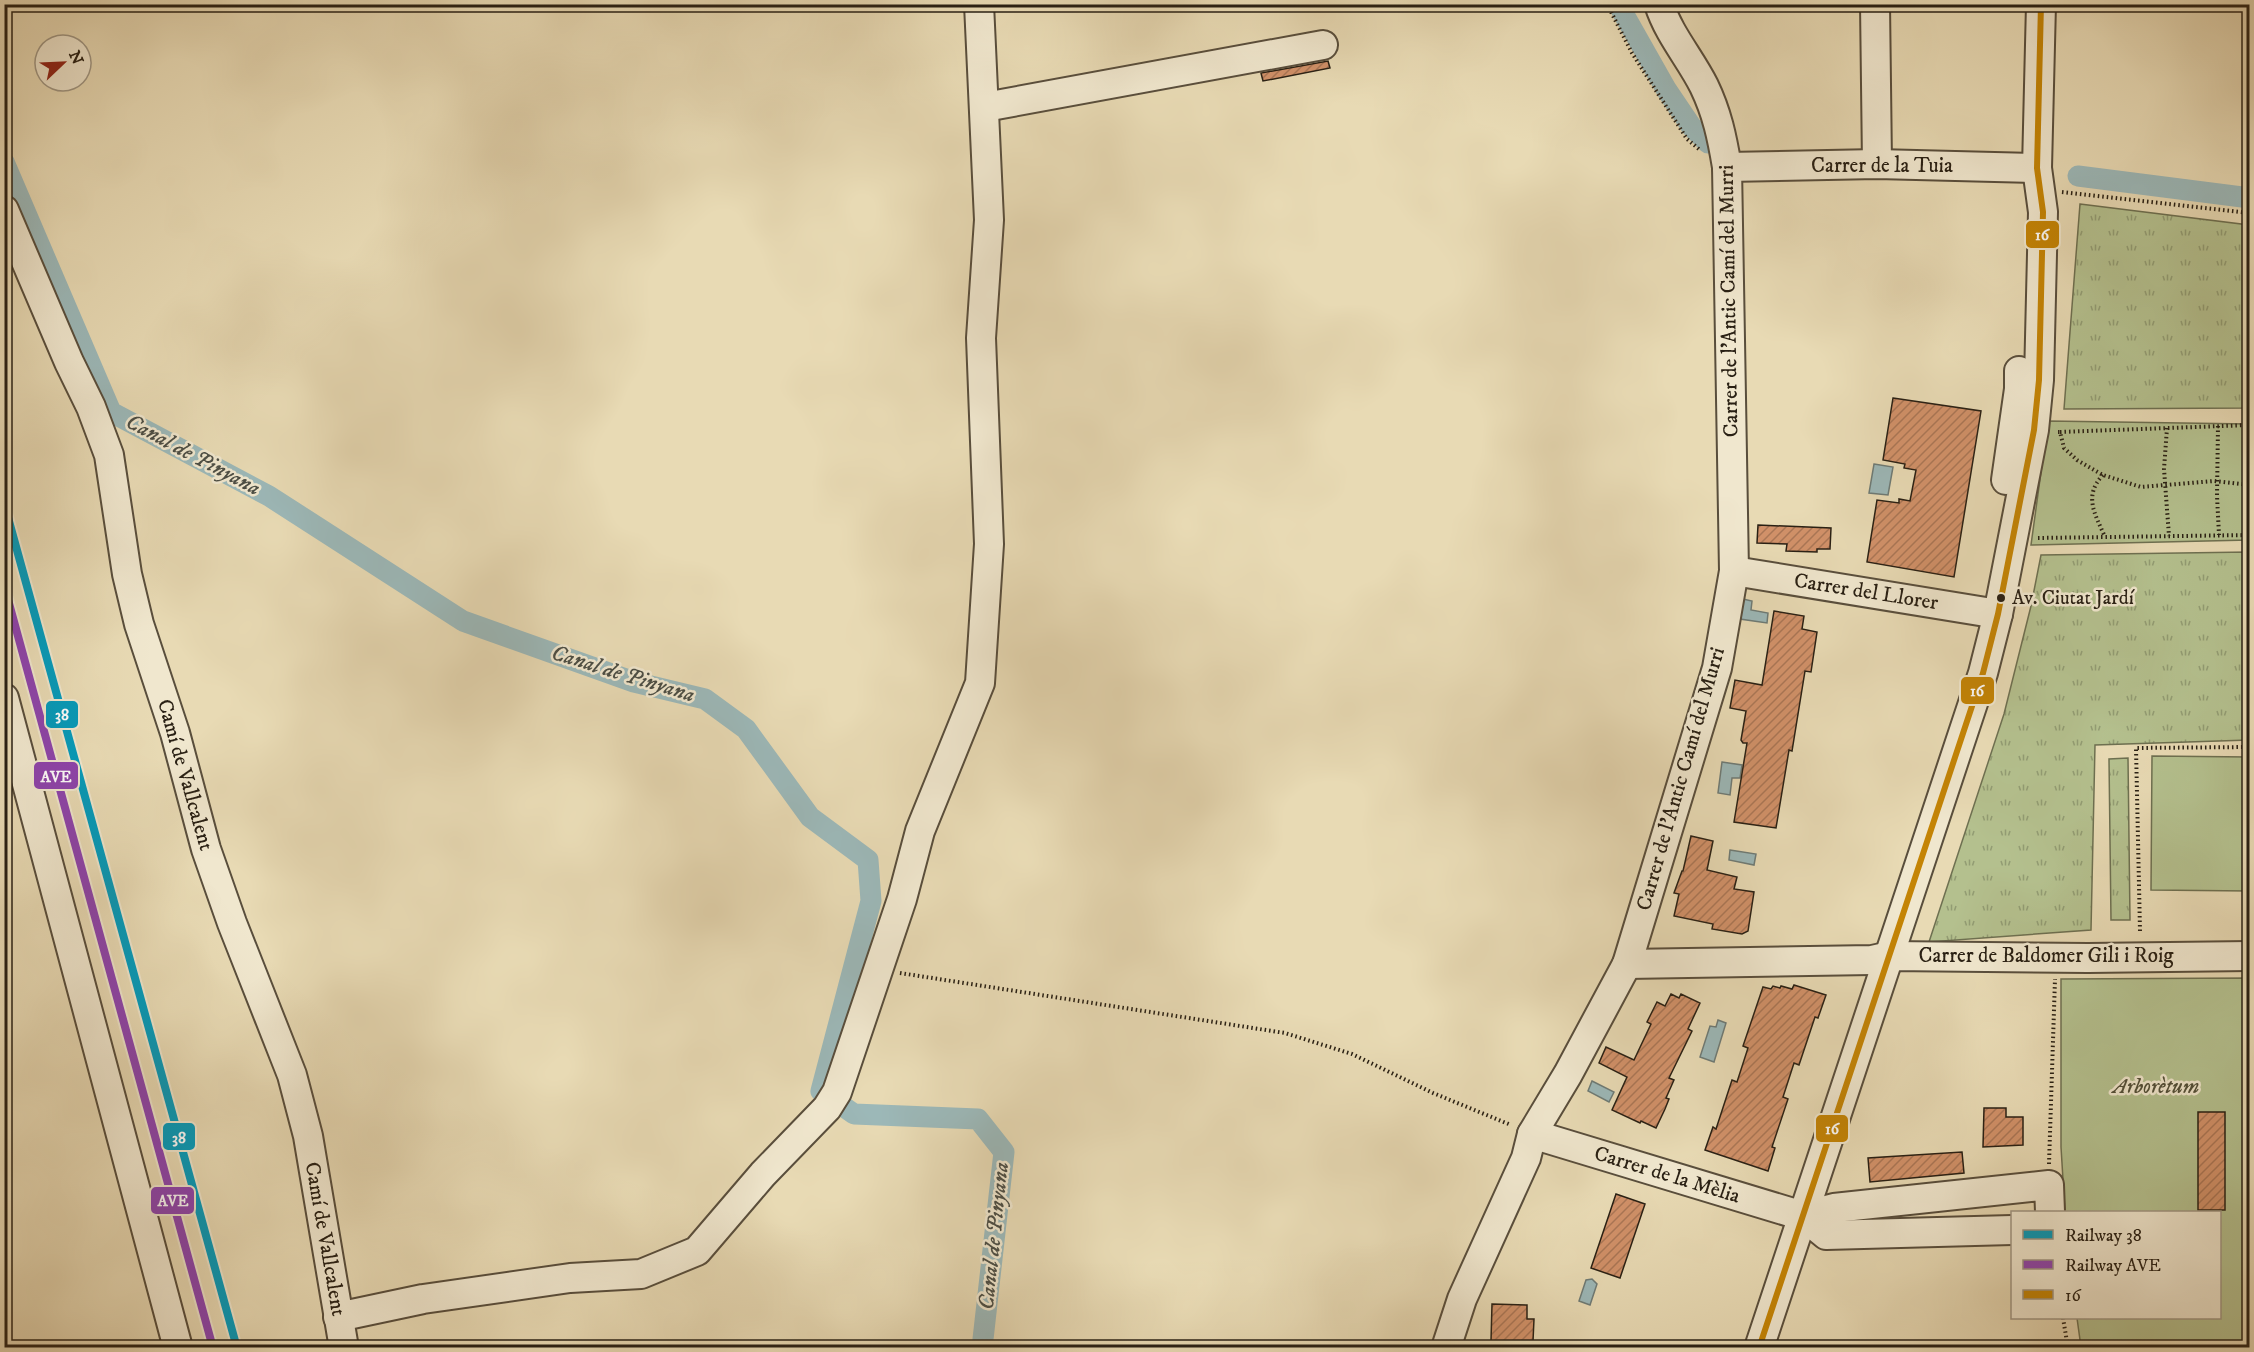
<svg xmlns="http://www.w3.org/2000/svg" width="2254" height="1352" viewBox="0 0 2254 1352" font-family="'IM FELL DW Pica',serif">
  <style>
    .grass { fill: url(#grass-tufts); stroke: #6e7051; stroke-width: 1.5 }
    .park { fill: #b4c08e; stroke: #6e7051; stroke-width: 1.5 }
    .water { fill: #9cb8b8; stroke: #6e7b76; stroke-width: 1.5 }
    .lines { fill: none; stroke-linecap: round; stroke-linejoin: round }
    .canal { stroke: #9cb8b8; stroke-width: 21 }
    .building { fill: url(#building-hatch); stroke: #292014; stroke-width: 1.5 }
    .minor-casing { stroke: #594e3c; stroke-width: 32 }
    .path { stroke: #292014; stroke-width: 4; stroke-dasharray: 1.5 3; stroke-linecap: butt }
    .minor { stroke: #f0e7ce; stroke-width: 28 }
    .bus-1-casing { stroke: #f0e7ce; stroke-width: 10 }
    .bus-1 { stroke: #c48405; stroke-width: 6 }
    .rail-1-casing { stroke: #f0e7ce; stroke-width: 12 }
    .rail-2-casing { stroke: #f0e7ce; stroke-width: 12 }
    .rail-1 { stroke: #049bbb; stroke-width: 8 }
    .rail-2 { stroke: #8e44ad; stroke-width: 8 }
    .bus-dot { fill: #292014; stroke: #f0e7ce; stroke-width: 2 }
    .labels { text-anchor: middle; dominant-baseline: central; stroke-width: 5; stroke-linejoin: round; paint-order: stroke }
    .bus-label { font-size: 20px; fill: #292014; stroke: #f0e7ce; text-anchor: start }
    .street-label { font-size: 21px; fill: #292014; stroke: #f0e7ce }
    .park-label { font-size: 21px; font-style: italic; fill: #535039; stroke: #f0e7ce }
    .water-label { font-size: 22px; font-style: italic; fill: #4c4e45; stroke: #f0e7ce }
    .line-badge { stroke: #f0e7ce; stroke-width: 2 }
    .badge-label { font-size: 16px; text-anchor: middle; font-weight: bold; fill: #fff }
  </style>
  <defs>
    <pattern id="grass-tufts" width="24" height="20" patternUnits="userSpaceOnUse" patternTransform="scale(1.5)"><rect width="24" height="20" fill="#b4c08e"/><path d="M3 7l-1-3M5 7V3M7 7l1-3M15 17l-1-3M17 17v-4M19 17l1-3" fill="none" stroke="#929c73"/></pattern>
    <pattern id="building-hatch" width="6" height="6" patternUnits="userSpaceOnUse" patternTransform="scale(1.5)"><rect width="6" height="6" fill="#d19169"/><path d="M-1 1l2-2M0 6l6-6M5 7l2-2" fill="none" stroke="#aa7655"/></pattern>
  </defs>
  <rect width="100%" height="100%" fill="#e8dab4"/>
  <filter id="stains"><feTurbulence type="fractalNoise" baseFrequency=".00333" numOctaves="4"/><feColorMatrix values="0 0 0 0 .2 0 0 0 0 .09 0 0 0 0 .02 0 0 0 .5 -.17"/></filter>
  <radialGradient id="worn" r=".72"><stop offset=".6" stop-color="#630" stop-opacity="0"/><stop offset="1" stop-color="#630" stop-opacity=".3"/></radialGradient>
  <g class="grass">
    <path d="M 2080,204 L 2249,225 L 2249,408 L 2064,409 Z"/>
    <path d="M 2249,552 L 2249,740 L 2095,745 L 2091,930 L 1929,942 L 2004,714 L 2031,606 L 2041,555 Z"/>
    <path d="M 2128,758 L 2130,920 L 2111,920 L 2109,759 Z"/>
  </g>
  <g class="park">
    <path d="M 2048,421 L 2249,424 L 2249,540 L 2031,545 Z"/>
    <path d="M 2152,756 L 2249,757 L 2249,891 L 2151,890 Z"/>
    <path d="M 2249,978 L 2249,1347 L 2081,1347 L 2077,1318 L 2220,1318 L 2220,1212 L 2065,1212 L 2061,1147 L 2061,979 Z"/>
  </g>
  <g class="water">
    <path d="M 1874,464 L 1893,467 L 1888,495 L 1869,493 Z"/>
    <path d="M 1743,599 L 1752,601 L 1751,610 L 1768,613 L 1767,623 L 1740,619 Z"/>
    <path d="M 1722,762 L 1742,765 L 1740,778 L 1732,778 L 1730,795 L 1718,793 Z"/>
    <path d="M 1730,850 L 1756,854 L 1754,865 L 1729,860 Z"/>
    <path d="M 1718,1020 L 1726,1023 L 1714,1062 L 1700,1057 L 1710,1026 L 1716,1027 Z"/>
    <path d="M 1592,1081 L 1614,1092 L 1609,1102 L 1588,1091 Z"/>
    <path d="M 1592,1279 L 1597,1284 L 1590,1305 L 1579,1301 L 1586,1280 Z"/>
  </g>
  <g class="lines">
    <g class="canal">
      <path d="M 1618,4 L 1666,89 L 1691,126 L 1708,143"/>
      <path d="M 4,162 L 111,412 L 269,496 L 463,621 L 634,682 L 705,699 L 746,729 L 810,817 L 868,860 L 871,901 L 821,1091 L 854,1114 L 978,1119 L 1004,1152 L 982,1348"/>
      <path d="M 2078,176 L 2250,198"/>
    </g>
  </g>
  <g class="building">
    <path d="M 1328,61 L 1330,68 L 1263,81 L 1261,73 Z"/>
    <path d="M 1893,398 L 1981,411 L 1954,577 L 1867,562 L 1877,500 L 1899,503 L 1899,499 L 1910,501 L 1916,470 L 1904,468 L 1905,464 L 1883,460 Z"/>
    <path d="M 1758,525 L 1831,528 L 1830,549 L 1817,549 L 1817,552 L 1786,551 L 1787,544 L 1757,543 Z"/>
    <path d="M 1774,611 L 1804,616 L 1802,629 L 1817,632 L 1811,672 L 1805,671 L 1792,751 L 1789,750 L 1776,828 L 1734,822 L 1747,743 L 1743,743 L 1741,740 L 1746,711 L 1730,708 L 1735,680 L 1762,685 Z"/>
    <path d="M 1691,836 L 1713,841 L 1707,870 L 1737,877 L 1734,889 L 1754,892 L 1748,931 L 1742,934 L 1712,929 L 1713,924 L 1674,916 L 1679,894 L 1674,893 L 1682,871 L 1683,871 Z"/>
    <path d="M 1794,985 L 1826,995 L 1818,1018 L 1815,1017 L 1799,1065 L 1794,1063 L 1783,1097 L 1788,1099 L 1772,1147 L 1775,1148 L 1768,1171 L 1705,1150 L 1713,1127 L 1716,1129 L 1732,1080 L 1737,1082 L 1748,1048 L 1743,1046 L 1763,987 L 1771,989 L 1773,986 L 1780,988 L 1781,986 L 1792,989 Z"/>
    <path d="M 1671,994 L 1679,998 L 1681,994 L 1700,1003 L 1688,1029 L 1692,1031 L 1669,1078 L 1674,1080 L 1666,1098 L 1669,1099 L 1665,1109 L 1656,1128 L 1641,1121 L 1640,1123 L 1612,1110 L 1627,1077 L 1599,1063 L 1606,1047 L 1634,1060 L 1651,1024 L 1647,1022 L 1657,1002 L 1665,1006 Z"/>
    <path d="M 1984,1108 L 2006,1108 L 2006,1117 L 2023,1117 L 2023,1145 L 1983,1147 Z"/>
    <rect x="2198" y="1112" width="27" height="98"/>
    <path d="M 1962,1152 L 1964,1173 L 1870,1182 L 1868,1158 Z"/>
    <path d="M 1616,1194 L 1645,1204 L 1620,1278 L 1591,1268 Z"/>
    <path d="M 1492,1304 L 1527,1305 L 1527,1319 L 1534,1319 L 1533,1341 L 1526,1341 L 1526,1347 L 1504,1347 L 1504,1342 L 1491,1341 Z"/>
  </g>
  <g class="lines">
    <g class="minor-casing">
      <g id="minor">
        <path d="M 1875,4 L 1877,164"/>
        <path d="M 985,107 L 1323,45"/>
        <path d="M 1727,167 L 1877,164 L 2037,168"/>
        <path d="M 4,210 L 69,362 L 91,407 L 109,455 L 127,574 L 139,624 L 175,733 L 206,849 L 232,923 L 292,1075 L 308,1136 L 344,1348"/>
        <path d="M 2006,480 L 2019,389 L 2019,371"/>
        <path d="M 1734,571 L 1998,614"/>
        <path d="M 4,698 L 178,1348"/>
        <path d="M 1627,964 L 1872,960 L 1890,956 L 2088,958 L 2250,956"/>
        <path d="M 1532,1134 L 1803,1216 L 1834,1208 L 2049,1185 L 2050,1212"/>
        <path d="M 1803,1216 L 1826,1235 L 2012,1230"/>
        <path d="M 338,1317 L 423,1299 L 570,1278 L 641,1274 L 697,1251 L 763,1174 L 827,1108 L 837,1092 L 902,899 L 920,831 L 980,683 L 989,544 L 981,338 L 989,220 L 979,4"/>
        <path d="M 1446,1348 L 1462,1299 L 1526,1158 L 1532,1134 L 1568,1074 L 1627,964 L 1717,668 L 1734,571 L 1727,167 C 1722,137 1717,113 1704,86 C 1690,58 1669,35 1659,4"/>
        <path d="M 1759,1348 L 1983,673 L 1998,614 L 2034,430 L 2039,380 L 2043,212 L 2037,168 L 2041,4"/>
      </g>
    </g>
    <g class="path">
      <path d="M 1607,4 L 1632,53 L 1687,139 L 1700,150"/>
      <path d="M 2062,192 L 2250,213"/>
      <path d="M 2218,426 L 2217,496 L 2219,535"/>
      <path d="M 2167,428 L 2164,469 L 2169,536"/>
      <path d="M 2058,432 L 2060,432 L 2064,448 L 2077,460 L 2103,475 L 2141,487 L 2214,481 L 2250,485"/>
      <path d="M 2060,432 L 2250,425"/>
      <path d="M 2103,475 C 2083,496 2095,514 2105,537"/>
      <path d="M 2038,538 L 2250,535"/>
      <path d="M 2140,931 L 2136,748 L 2250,747"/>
      <path d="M 900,973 L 1285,1033 L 1352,1054 L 1433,1093 L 1511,1125"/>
      <path d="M 2049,1164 L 2055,979"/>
      <path d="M 2063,1318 L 2068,1348"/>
    </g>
    <use href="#minor" class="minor"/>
    <g class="bus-1-casing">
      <path id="bus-1" d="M 1759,1348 L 1983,673 L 1998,614 L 2034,430 L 2039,380 L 2043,212 L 2037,168 L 2041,4"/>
    </g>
    <use href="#bus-1" class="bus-1"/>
    <g class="rail-1-casing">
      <path id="rail-1" d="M 4,503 L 237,1348"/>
    </g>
    <g class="rail-2-casing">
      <path id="rail-2" d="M 4,585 L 213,1348"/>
    </g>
    <use href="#rail-1" class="rail-1"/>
    <use href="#rail-2" class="rail-2"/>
  </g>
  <circle class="bus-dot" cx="2001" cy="598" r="5"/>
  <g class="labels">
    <g class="bus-label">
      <text x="2012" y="598">Av. Ciutat Jardí</text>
    </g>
    <g class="street-label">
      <text x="1882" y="166">Carrer de la Tuia</text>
      <text transform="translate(1729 301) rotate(-91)">Carrer de l'Antic Camí del Murri</text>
      <text transform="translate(1866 592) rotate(9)">Carrer del Llorer</text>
      <text transform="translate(185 775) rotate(74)">Camí de Vallcalent</text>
      <text transform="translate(1681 779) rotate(-74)">Carrer de l'Antic Camí del Murri</text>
      <text x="2046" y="956">Carrer de Baldomer Gili i Roig</text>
      <text transform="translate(1667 1175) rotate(17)">Carrer de la Mèlia</text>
      <text transform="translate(325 1239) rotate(80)">Camí de Vallcalent</text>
    </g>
    <g class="park-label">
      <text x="2156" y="1087">Arborètum</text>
    </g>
    <g class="water-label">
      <text transform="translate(193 455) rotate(28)">Canal de Pinyana</text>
      <text transform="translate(623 674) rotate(17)">Canal de Pinyana</text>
      <text transform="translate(994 1236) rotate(-84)">Canal de Pinyana</text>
    </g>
  </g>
  <g class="line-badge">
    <rect x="2025" y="220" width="35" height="29" rx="6" fill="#c48405"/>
    <rect x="1960" y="676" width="35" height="29" rx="6" fill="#c48405"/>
    <rect x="45" y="700" width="34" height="29" rx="6" fill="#049bbb"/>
    <rect x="33" y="761" width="46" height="29" rx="6" fill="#8e44ad"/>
    <rect x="1815" y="1114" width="34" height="29" rx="6" fill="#c48405"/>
    <rect x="162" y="1122" width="34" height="29" rx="6" fill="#049bbb"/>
    <rect x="150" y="1186" width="45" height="29" rx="6" fill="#8e44ad"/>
  </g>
  <g class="badge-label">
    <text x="2042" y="240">16</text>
    <text x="1977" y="696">16</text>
    <text x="62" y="720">38</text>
    <text x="56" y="782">AVE</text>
    <text x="1832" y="1134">16</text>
    <text x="179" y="1143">38</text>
    <text x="173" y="1206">AVE</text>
  </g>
  <rect width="2254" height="1352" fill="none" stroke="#e8dab4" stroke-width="24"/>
  <rect x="6" y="6" width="2242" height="1340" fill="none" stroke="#292014" stroke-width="3"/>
  <rect x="12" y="12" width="2230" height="1328" fill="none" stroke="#292014" stroke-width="1.5"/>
  <rect x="2011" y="1211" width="210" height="108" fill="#f0e7ce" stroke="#a09784" stroke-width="1.5"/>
  <rect x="2023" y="1230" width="30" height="9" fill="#049bbb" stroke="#a09784" stroke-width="1.5"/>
  <text x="2065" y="1241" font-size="18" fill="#292014">Railway 38</text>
  <rect x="2023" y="1260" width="30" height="9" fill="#8e44ad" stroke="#a09784" stroke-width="1.5"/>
  <text x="2065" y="1271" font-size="18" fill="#292014">Railway AVE</text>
  <rect x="2023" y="1290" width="30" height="9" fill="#c48405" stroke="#a09784" stroke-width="1.5"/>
  <text x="2065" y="1301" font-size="18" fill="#292014">16</text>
  <g transform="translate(63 63) rotate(67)"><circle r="28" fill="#f0e7ce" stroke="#a09784" stroke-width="1.5"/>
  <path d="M0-4.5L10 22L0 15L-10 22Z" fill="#8f2418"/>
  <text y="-9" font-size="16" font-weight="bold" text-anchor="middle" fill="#292014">N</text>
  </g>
  <rect width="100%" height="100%" filter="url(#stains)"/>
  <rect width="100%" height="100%" fill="url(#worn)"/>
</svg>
